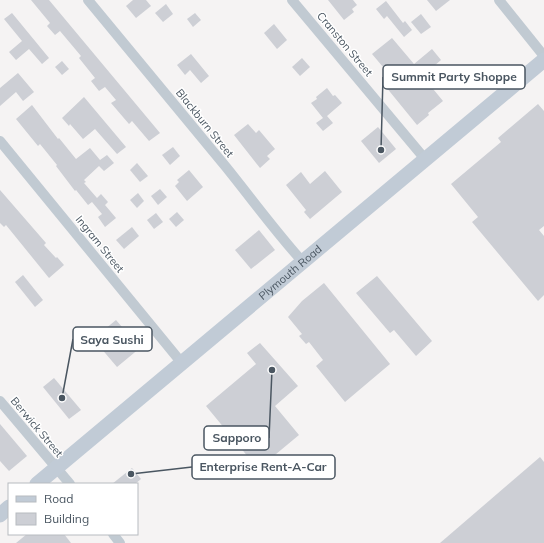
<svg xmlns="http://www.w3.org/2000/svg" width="544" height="543" viewBox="0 0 544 543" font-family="Mulish,sans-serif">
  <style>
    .building { fill: #cdcfd5 }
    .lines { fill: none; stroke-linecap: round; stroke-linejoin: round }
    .street { stroke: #c1cad2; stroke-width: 10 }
    .secondary { stroke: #c1cbd6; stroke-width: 15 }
    .labels { text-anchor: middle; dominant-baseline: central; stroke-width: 3; stroke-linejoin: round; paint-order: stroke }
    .street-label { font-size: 11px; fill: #4a5661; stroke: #fff }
    .leader { fill: none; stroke: #4a5661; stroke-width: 1.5 }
    .callout-dot { fill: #4a5661; stroke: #fff; stroke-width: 1.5 }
    .callout { fill: #fff; stroke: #4a5661; stroke-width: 1.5 }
    .callout-label { font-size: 12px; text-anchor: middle; font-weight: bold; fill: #4a5661 }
  </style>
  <rect width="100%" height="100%" fill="#f5f3f3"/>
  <g class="building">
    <path d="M 31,0 L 49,0 L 160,133 L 149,141 L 132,121 L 129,124 L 111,103 L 116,100 L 105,87 L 99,91 L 91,81 L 95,78 L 79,58 L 81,56 L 60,31 L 55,35 L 47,26 L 50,23 Z"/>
    <path d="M 133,0 L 146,0 L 151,6 L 136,18 L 126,6 Z"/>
    <path d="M 328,0 L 353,0 L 357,5 L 352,9 L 354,12 L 344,20 Z"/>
    <path d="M 427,0 L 450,0 L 436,11 Z"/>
    <path d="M 386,1 L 403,23 L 405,21 L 412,30 L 404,37 L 387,16 L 384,19 L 376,9 Z"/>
    <path d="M 166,4 L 173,14 L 163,22 L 155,13 Z"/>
    <path d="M 12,13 L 49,58 L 42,64 L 29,49 L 16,60 L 9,52 L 22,41 L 4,19 Z"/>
    <path d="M 195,13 L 201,20 L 193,27 L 187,19 Z"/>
    <path d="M 421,14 L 431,27 L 421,34 L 411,22 Z"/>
    <path d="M 274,24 L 287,40 L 277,49 L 264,33 Z"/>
    <path d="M 392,38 L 414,64 L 432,49 L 441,60 L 427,72 L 429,74 L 424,78 L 443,101 L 428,113 L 429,115 L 417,125 L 386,87 L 394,80 L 372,54 Z"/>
    <path d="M 191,54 L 209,76 L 201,83 L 190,70 L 185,75 L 177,65 Z"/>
    <path d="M 302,58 L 310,67 L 300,76 L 292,67 Z"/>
    <path d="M 62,61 L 69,69 L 62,75 L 55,67 Z"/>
    <path d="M 18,73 L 34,92 L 23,101 L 16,92 L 0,106 L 0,88 Z"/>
    <path d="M 327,88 L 333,96 L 335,95 L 342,103 L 327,116 L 333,123 L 323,131 L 316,123 L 323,118 L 311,103 L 317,99 L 316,97 Z"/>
    <path d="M 84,97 L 126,147 L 117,154 L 95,129 L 83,139 L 70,124 L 69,126 L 62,118 Z"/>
    <path d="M 538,104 L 544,111 L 544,226 L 539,230 L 544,236 L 544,295 L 538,301 L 472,222 L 478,217 L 451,184 L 501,142 L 498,138 Z"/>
    <path d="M 32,105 L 58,139 L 59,138 L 76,159 L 90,148 L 100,160 L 107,155 L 114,163 L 104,171 L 99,166 L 84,180 L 86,182 L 84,183 L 97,198 L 101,194 L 108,202 L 105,205 L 116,218 L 105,227 L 98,217 L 102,214 L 92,202 L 88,205 L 76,190 L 75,191 L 56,166 L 57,165 L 40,144 L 38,146 L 16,119 Z"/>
    <path d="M 248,124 L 256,133 L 259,130 L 275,149 L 267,156 L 270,159 L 260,168 L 234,135 Z"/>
    <path d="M 378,127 L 396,149 L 379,163 L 361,141 Z"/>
    <path d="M 173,147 L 180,156 L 170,165 L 162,155 Z"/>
    <path d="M 137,163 L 148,176 L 140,182 L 130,170 Z"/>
    <path d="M 189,170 L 203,187 L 187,201 L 175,186 L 179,182 L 177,180 Z"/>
    <path d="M 325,171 L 342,192 L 310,219 L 304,212 L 306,210 L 286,185 L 301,172 L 310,184 Z"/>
    <path d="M 160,189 L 167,197 L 158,205 L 151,196 Z"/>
    <path d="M 0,190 L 46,243 L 44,245 L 56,258 L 57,257 L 64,265 L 49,278 L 6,225 L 4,227 L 0,223 Z"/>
    <path d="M 138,193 L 144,201 L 137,208 L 130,200 Z"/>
    <path d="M 177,212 L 184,220 L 176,227 L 169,219 Z"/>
    <path d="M 156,213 L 163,222 L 154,229 L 147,220 Z"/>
    <path d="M 132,227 L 139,236 L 124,249 L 116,240 Z"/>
    <path d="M 259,230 L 275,250 L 251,269 L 235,250 Z"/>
    <path d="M 23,275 L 43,300 L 35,307 L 15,282 Z"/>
    <path d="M 377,276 L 432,341 L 416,356 L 394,330 L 390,333 L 356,293 Z"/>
    <path d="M 324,283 L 390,364 L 345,402 L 316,366 L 323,360 L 309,342 L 306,344 L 299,336 L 302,334 L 288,317 L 302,301 Z"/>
    <path d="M 116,320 L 140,348 L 117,367 L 100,347 L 106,342 L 99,334 Z"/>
    <path d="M 260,343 L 298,386 L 275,406 L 299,435 L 258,469 L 206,406 L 256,364 L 247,353 Z"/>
    <path d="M 54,378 L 81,410 L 69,419 L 43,387 Z"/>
    <path d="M 0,424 L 27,456 L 9,471 L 0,461 Z"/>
    <path d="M 540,457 L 544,462 L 544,543 L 440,543 Z"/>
    <path d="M 132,468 L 141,479 L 135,484 L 112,484 Z"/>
    <path d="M 27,534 L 64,534 L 71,543 L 16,543 Z"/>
  </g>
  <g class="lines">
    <g class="street">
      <path d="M 88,0 C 134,55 180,111 226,167 C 251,198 275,231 302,261"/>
      <path d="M 292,0 L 425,159"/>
      <path d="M 499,0 L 544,56"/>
      <path d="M 0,141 L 181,362"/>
      <path d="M 0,401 L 70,484"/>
      <path d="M 113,534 L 120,543"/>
    </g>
    <g class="secondary">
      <path id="s1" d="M 37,484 L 544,60"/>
      <path d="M 0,515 L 9,507"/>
    </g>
  </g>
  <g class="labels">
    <g class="street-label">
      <text transform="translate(345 44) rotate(50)">Cranston Street</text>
      <text transform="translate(205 123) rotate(51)">Blackburn Street</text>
      <text transform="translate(100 244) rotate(51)">Ingram Street</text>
      <text stroke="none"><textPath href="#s1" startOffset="330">Plymouth Road</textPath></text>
      <text transform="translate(37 427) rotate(50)">Berwick Street</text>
    </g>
  </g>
  <path class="leader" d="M381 150L383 77M62 398L73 339M272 370L269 438M131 474L192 467"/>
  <g class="callout-dot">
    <circle cx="381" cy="150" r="4"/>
    <circle cx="62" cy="398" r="4"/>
    <circle cx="272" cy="370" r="4"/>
    <circle cx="131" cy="474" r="4"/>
  </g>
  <g class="callout">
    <rect x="383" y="65" width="142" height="24" rx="4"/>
    <rect x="73" y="327" width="79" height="24" rx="4"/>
    <rect x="204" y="426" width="65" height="24" rx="4"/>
    <rect x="192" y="455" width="143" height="24" rx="4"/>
  </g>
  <g class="callout-label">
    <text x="454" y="81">Summit Party Shoppe</text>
    <text x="112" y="344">Saya Sushi</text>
    <text x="237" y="442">Sapporo</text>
    <text x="263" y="471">Enterprise Rent-A-Car</text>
  </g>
  <rect x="8" y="483" width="130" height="52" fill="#ffffff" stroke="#b7bbc0"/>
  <rect x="16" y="496" width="20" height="6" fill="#c1cbd6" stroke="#b7bbc0"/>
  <text x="44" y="503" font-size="12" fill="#4a5661">Road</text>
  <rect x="16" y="513" width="20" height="12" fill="#cdcfd5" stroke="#b7bbc0"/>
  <text x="44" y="523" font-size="12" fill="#4a5661">Building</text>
</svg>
